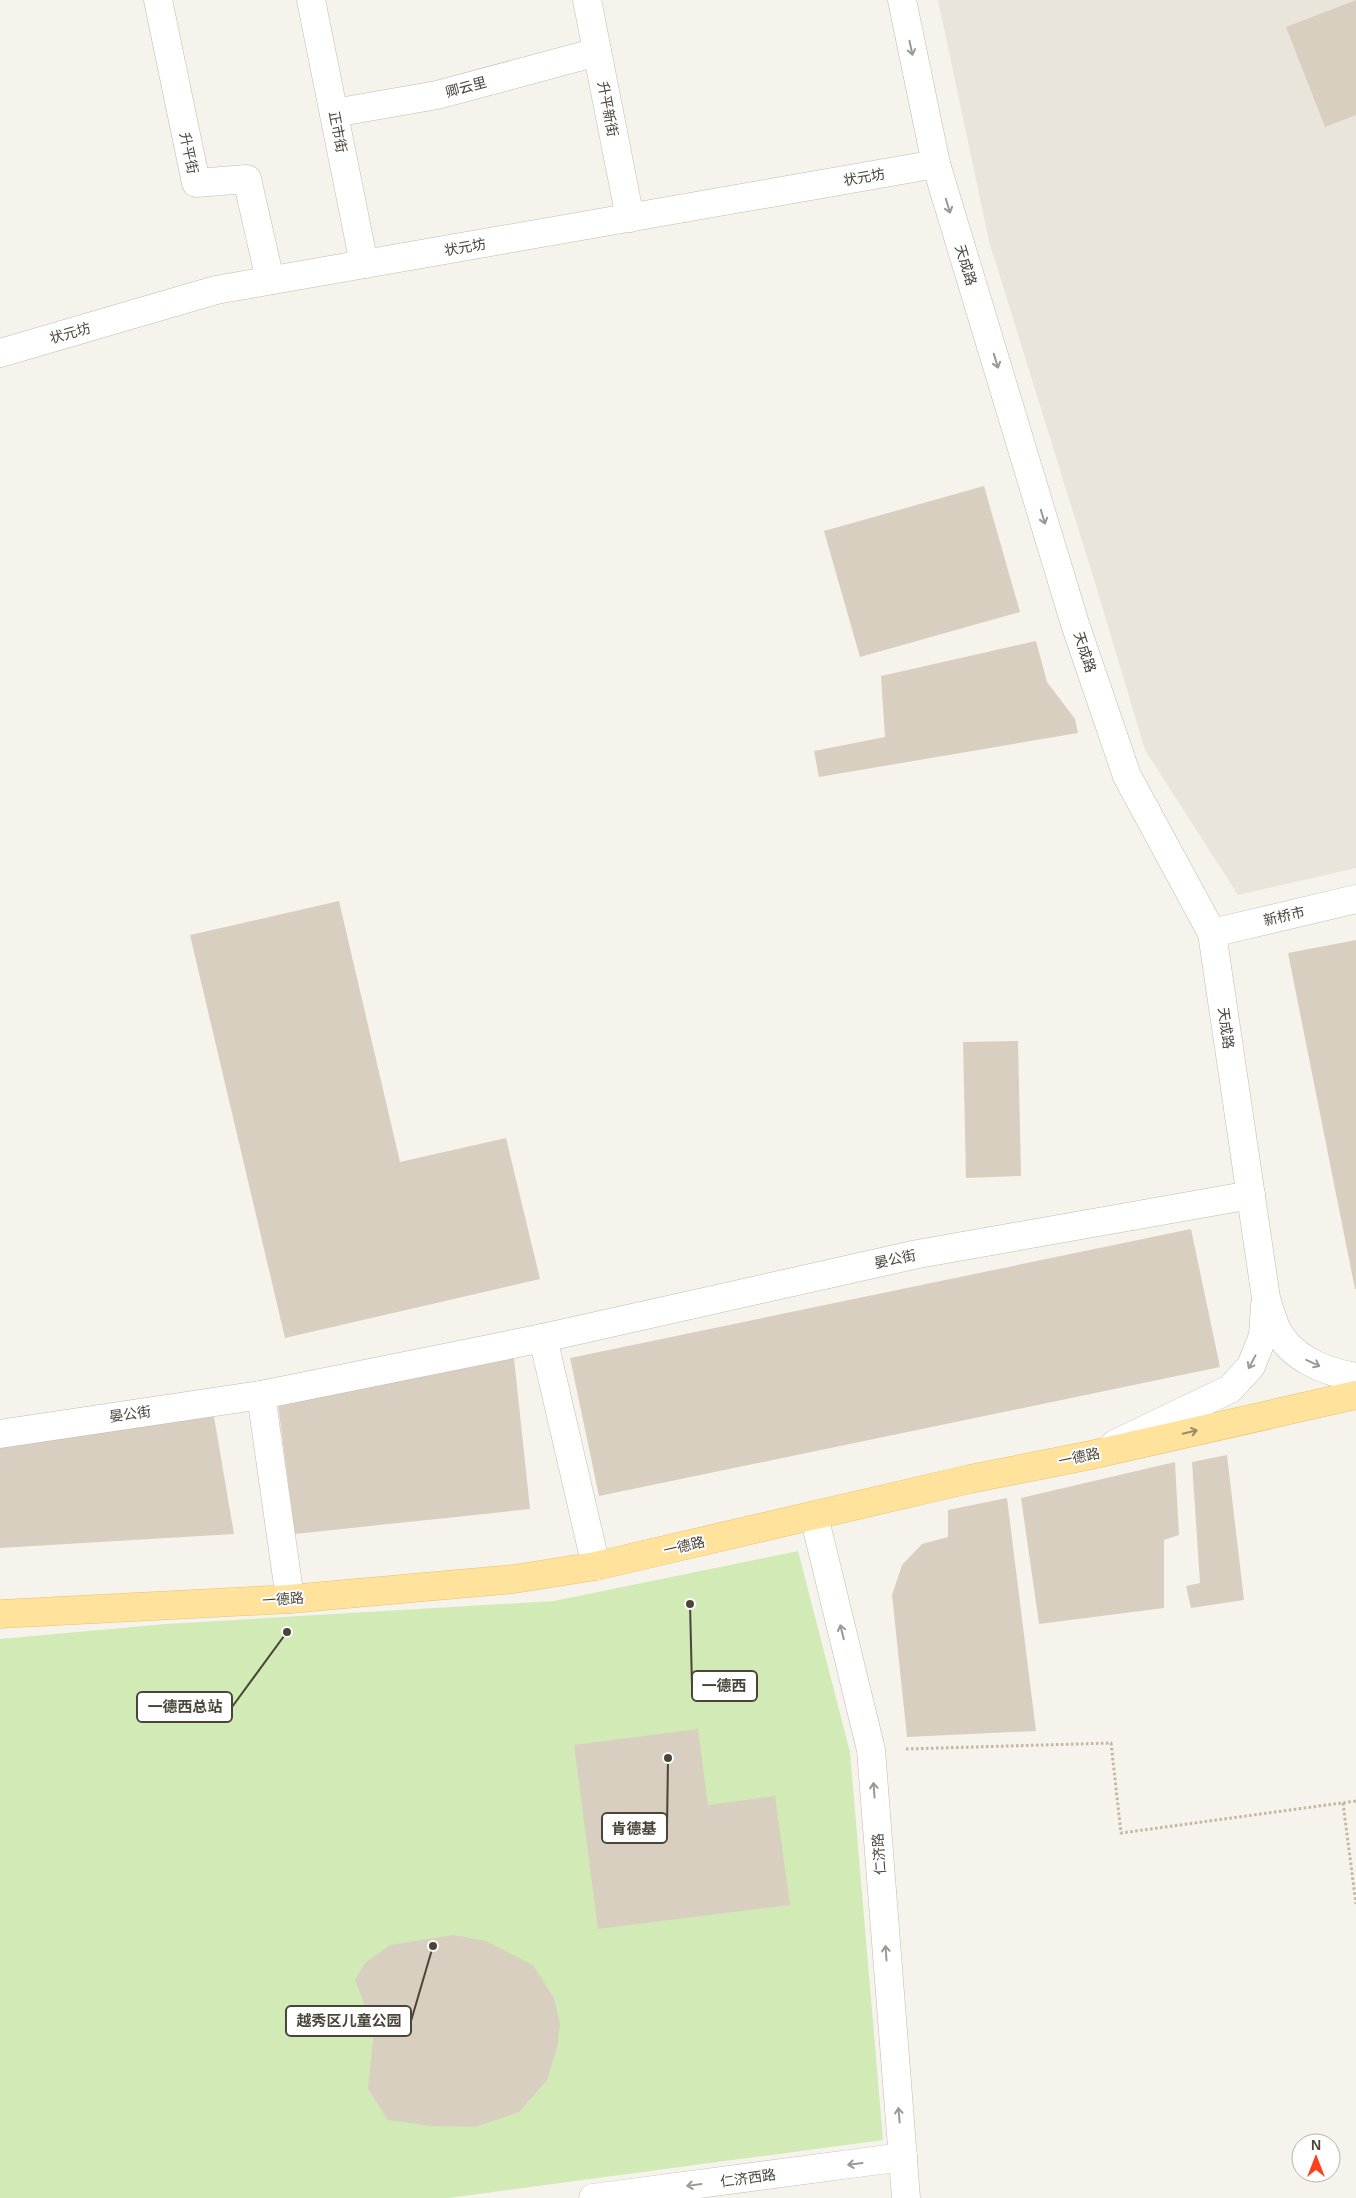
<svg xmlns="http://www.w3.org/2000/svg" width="1356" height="2198" viewBox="0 0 1356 2198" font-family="Helvetica,'Noto Sans SC',sans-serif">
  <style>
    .residential { fill: #eae5da }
    .green { fill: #d2eab5 }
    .building { fill: #d8cfc1 }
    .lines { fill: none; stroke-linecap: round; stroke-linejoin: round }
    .minor-casing { stroke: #c2bbae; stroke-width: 29 }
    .major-casing { stroke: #e6c16a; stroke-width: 29 }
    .path { stroke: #c4b79f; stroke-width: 3; stroke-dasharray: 2.5 2.5; stroke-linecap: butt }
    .minor { stroke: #fff; stroke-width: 28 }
    .major { stroke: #ffe39c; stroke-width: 28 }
    .oneway { stroke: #9c9892 }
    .oneway2 { stroke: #9c8c66 }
    .labels { text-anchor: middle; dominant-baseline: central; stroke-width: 4; stroke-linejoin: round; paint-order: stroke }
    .street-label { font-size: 14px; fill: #4b4439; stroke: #fff }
    .leader { fill: none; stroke: #4b4439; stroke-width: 2 }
    .callout-dot { fill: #4b4439; stroke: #fff; stroke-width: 2 }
    .callout { fill: #fff; stroke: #4b4439; stroke-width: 2 }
    .callout-label { font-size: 15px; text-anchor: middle; font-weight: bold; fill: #4b4439 }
  </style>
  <rect width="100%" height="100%" fill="#f6f3ec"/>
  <path class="residential" d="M 938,0 L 1356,0 L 1356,868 L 1238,895 L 1145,750 L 1096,586 L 989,241 Z"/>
  <path class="green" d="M 798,1551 L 850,1752 L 883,2140 L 448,2198 L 0,2198 L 0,1639 L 166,1624 L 554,1601 Z"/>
  <g class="building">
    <path d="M 1356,0 L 1356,115 L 1325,127 L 1286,27 Z"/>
    <path d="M 984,486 L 1020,612 L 860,657 L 824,531 Z"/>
    <path d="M 1036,641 L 1047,682 L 1075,719 L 1078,733 L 819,777 L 814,751 L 885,737 L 881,676 Z"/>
    <path d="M 339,901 L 400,1162 L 506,1138 L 540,1279 L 285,1338 L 190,935 Z"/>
    <path d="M 1356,940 L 1356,1289 L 1355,1289 L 1288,953 Z"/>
    <path d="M 1018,1041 L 1021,1176 L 966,1178 L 963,1042 Z"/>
    <path d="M 1191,1229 L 1220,1367 L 599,1496 L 570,1358 Z"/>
    <path d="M 514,1358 L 530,1509 L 295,1534 L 278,1405 Z"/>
    <path d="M 213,1411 L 234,1534 L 0,1548 L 0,1440 Z"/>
    <path d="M 1227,1455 L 1244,1600 L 1191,1608 L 1186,1586 L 1200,1583 L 1192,1462 Z"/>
    <path d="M 1175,1462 L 1179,1535 L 1164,1540 L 1164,1608 L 1039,1624 L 1021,1498 Z"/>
    <path d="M 1007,1498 L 1036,1731 L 907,1737 L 892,1595 L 902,1565 L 922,1544 L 948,1537 L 948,1510 Z"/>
    <path d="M 698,1729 L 708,1805 L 775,1796 L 790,1905 L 598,1929 L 574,1745 Z"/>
    <path d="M 453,1935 L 486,1941 L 533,1965 L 554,1998 L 560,2024 L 557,2048 L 547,2080 L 519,2112 L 475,2127 L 431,2126 L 388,2120 L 368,2089 L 374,2029 L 355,1980 L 365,1963 L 390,1945 Z"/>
  </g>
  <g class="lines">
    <g class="minor-casing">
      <g id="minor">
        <path d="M 158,0 L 196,183 L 247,179 L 270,280"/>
        <path d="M 311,0 L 364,264"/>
        <path d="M 587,0 L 630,218"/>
        <path d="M 902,0 L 936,164 L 1075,624 L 1127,776 L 1212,933 L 1266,1298 C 1269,1308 1272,1318 1276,1328 C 1290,1358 1325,1372 1356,1377"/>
        <path d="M 334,113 L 437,95 L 597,52"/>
        <path d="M 0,353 L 216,290 L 936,164"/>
        <path d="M 1212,933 L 1356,899"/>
        <path d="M 543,1338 L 918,1254 L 1251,1195"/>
        <path d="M 0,1434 L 261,1395"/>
        <path d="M 1115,1444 L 1230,1389 L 1251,1366 L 1263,1336 L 1265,1305"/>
        <path d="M 814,1516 L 871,1750 L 906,2198"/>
        <path d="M 290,1599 L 261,1395 L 543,1338 L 596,1566"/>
        <path d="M 593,2198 L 903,2157"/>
      </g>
    </g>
    <g class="major-casing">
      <path id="major" d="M 0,1614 L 290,1599 L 514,1579 L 596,1566 L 970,1479 L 1091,1455 L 1356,1395"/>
    </g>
    <g class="path">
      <path d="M 906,1749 L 1111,1743 L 1121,1833 L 1356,1801"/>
      <path d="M 1343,1803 L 1356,1904"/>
    </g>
    <use href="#minor" class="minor"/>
    <use href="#major" class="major"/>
  </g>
  <defs><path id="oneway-shaft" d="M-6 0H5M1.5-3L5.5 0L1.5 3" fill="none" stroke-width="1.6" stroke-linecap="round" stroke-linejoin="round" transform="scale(1.25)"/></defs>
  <g class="oneway">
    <use href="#oneway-shaft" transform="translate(911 48) rotate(78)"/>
    <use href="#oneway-shaft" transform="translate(948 206) rotate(73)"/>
    <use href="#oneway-shaft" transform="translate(996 361) rotate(73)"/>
    <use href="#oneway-shaft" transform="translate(1043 517) rotate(73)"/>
    <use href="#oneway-shaft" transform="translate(1252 1362) rotate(118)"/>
    <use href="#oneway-shaft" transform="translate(1313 1363) rotate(25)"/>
    <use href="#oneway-shaft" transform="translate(842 1632) rotate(-104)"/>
    <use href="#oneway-shaft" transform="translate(874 1790) rotate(-94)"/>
    <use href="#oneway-shaft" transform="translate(886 1953) rotate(-94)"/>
    <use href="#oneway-shaft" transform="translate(899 2115) rotate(-95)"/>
    <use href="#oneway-shaft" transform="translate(855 2164) rotate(173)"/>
    <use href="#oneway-shaft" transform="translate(694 2185) rotate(172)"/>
  </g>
  <use class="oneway2" href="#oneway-shaft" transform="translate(1190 1432) rotate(-13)"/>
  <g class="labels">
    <g class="street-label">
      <text transform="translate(466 87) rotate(-15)">卿云里</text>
      <text transform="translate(608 109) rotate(79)">升平新街</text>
      <text transform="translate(338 132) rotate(79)">正市街</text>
      <text transform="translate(189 153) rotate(78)">升平街</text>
      <text transform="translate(864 177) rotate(-10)">状元坊</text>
      <text transform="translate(465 247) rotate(-10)">状元坊</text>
      <text transform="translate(966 265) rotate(73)">天成路</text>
      <text transform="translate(70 333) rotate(-16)">状元坊</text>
      <text transform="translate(1085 652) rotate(72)">天成路</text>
      <text transform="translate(1284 916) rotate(-13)">新桥市</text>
      <text transform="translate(1226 1028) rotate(82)">天成路</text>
      <text transform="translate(895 1259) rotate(-12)">晏公街</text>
      <text transform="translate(130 1414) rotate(-8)">晏公街</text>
      <text transform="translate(1079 1457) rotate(-12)">一德路</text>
      <text transform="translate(684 1546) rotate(-13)">一德路</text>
      <text transform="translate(283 1599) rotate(-4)">一德路</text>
      <text transform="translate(879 1854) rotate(-94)">仁济路</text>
      <text transform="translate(748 2178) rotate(-8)">仁济西路</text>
    </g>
  </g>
  <path class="leader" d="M690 1604L692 1686M287 1632L232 1707M668 1758L667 1828M433 1946L411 2021"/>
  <g class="callout-dot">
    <circle cx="690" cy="1604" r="5"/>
    <circle cx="287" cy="1632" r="5"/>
    <circle cx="668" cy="1758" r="5"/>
    <circle cx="433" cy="1946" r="5"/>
  </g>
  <g class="callout">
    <rect x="692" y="1671" width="65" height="30" rx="5"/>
    <rect x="137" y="1692" width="95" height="30" rx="5"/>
    <rect x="602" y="1813" width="65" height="30" rx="5"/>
    <rect x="286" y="2006" width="125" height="30" rx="5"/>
  </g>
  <g class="callout-label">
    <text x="724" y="1691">一德西</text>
    <text x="185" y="1712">一德西总站</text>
    <text x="634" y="1834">肯德基</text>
    <text x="349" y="2026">越秀区儿童公园</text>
  </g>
  <g transform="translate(1316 2158)"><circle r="24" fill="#ffffff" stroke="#b7b4b0"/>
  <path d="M0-4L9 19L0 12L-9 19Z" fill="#fc3f1d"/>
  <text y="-8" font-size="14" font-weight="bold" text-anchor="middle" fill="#4b4439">N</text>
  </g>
</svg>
